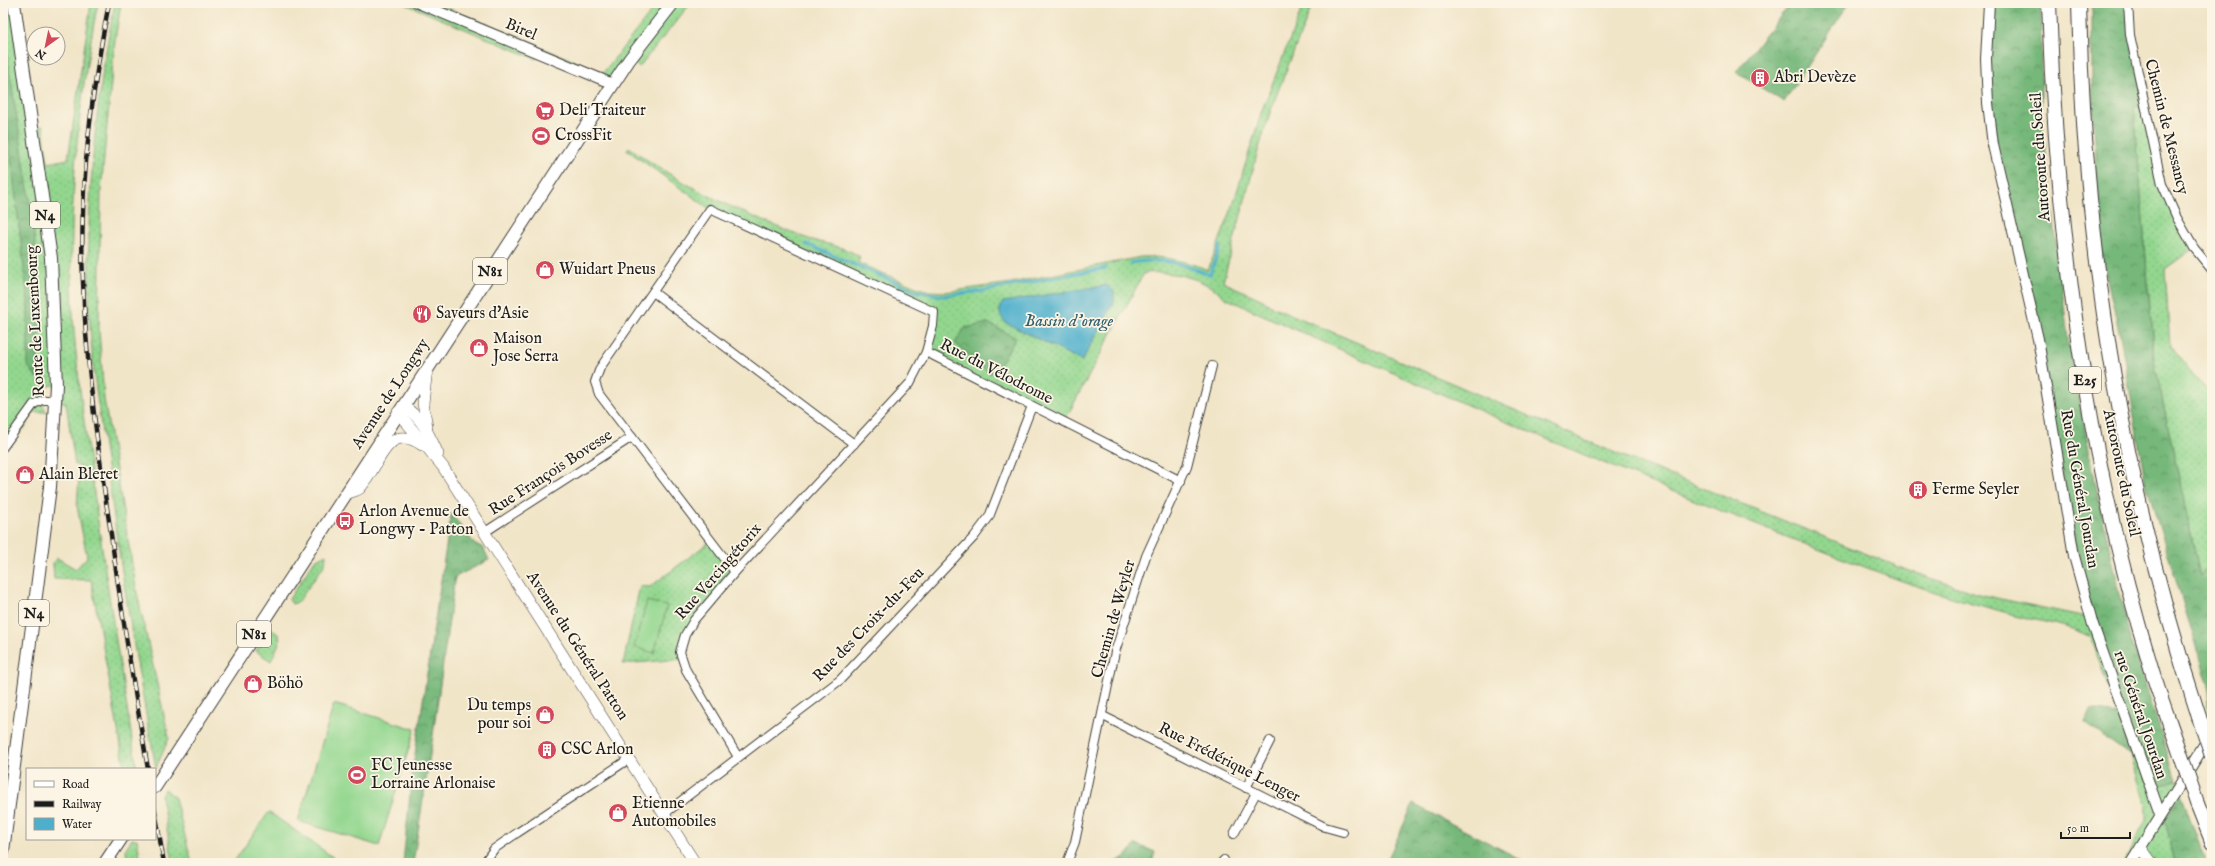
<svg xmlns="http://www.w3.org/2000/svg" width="2215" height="866" viewBox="0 0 2215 866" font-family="'IM FELL English',serif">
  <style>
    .grass { fill: url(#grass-dots); stroke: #587a56 }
    .forest { fill: url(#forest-crowns); stroke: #496a4b }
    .garden { fill: #93d78f; stroke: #587a56 }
    .water { fill: #4dafcc; stroke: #346674 }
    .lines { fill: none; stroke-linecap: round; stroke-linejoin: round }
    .stream { stroke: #4dafcc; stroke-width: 3 }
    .minor-casing { stroke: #3c3a36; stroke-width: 10 }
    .tertiary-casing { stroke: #3c3a36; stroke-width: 12 }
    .secondary-casing { stroke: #3c3a36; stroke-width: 12 }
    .primary-casing { stroke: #3c3a36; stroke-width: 14 }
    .motorway-casing { stroke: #3c3a36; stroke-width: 16 }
    .minor { stroke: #fff; stroke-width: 8 }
    .tertiary { stroke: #fff; stroke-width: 10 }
    .secondary { stroke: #fff; stroke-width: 11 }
    .primary { stroke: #fff; stroke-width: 12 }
    .motorway { stroke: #fff; stroke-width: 14 }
    .rail-casing { stroke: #1c1c1c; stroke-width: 4.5 }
    .rail { stroke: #fcf5e5; stroke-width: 3; stroke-dasharray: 9; stroke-linecap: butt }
    .motorway-bridge-casing { stroke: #3c3a36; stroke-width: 16; stroke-linecap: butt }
    .motorway-bridge { stroke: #fff; stroke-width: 14 }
    .labels { text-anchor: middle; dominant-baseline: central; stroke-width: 3.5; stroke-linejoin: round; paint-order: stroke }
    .shield { fill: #fcf5e5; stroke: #5f5d58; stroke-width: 1 }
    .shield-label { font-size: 15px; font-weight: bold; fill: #1c1c1c }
    .street-label { font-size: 16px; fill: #1c1c1c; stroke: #fcf5e5 }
    .poi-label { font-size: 16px; fill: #1c1c1c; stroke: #fcf5e5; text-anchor: start }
    .water-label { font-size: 17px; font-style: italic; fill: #325e6b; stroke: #fcf5e5 }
  </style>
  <defs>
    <pattern id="grass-dots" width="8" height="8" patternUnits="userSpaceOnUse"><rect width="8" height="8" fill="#93d78f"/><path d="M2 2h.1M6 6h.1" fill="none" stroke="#7eb87b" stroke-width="1.8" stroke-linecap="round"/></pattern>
    <pattern id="forest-crowns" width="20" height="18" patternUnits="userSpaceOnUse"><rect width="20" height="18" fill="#76b87a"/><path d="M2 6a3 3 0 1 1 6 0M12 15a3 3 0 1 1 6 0" fill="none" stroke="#609563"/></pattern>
  </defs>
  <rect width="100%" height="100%" fill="#fcf5e5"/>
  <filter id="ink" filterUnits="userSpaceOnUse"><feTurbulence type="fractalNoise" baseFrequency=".025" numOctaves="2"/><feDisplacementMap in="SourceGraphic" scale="8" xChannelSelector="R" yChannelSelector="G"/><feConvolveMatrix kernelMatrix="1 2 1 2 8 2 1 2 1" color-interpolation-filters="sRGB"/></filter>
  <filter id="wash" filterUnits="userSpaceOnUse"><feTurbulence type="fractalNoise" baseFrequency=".012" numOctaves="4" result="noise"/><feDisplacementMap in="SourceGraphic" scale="16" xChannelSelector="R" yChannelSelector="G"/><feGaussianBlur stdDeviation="0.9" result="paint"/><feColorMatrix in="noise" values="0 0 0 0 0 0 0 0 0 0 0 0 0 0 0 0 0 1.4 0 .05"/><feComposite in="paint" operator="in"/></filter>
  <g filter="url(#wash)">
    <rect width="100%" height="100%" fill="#f1e5c8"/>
    <g class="grass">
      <path d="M 3,3 L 14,3 L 33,127 L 43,126 L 48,163 L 68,159 L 91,3 L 98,3 C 76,110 67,222 74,331 C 78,380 85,429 92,478 C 105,575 121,672 137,769 L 125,769 L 91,580 L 54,579 L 53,563 L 57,558 L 76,569 L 87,557 L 77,506 L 80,466 L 75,465 L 66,403 L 56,400 L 56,385 L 46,386 C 42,397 40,402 47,412 L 33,412 L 24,429 L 20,428 L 3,454 Z"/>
      <path d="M 115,3 L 121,3 L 115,40 L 101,190 L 99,329 L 104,399 L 137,593 L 169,738 L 156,768 C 138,673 122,577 109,481 C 102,430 93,379 90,327 C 85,219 93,109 115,3 Z"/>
      <path d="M 403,3 L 436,3 L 603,73 L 658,3 L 691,3 L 639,67 L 629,60 L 613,84 L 542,54 L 536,59 Z"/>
      <path d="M 1304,3 L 1313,3 L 1273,104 L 1258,151 L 1223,282 L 1263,300 L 1269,305 L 1613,452 L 1909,571 L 1982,595 L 2091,618 L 2158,788 L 2176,780 L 2182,796 L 2165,819 L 2175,863 L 2124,863 L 2146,820 L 2146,807 L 2131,756 L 2091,637 C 2067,625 2041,622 2015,615 C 1971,603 1928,591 1886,575 C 1662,491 1442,396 1225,298 C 1205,277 1171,271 1144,273 L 1064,422 L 926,352 L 934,312 L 710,209 L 627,150 L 629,147 C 678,184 746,215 803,237 C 822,244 843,245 860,257 L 858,263 L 916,287 L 929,291 L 945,292 L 1011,283 L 1141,257 C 1165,256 1186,261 1208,270 L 1231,211 L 1262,110 Z"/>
      <path d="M 2134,106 L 2145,109 L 2162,184 L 2194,248 L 2165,269 L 2170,346 L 2212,397 L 2212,559 L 2200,576 L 2154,361 Z"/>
      <path d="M 712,540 L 735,572 L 694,620 L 682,659 L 623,664 L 640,586 L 650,587 Z"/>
      <path d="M 326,554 L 325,564 L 298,602 L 292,604 L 289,599 L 315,560 Z"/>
      <path d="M 271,628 L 279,635 L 280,641 L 271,661 L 256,651 Z"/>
      <path d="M 165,789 L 175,798 L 192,863 L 173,863 L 161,796 Z"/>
      <path d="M 132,839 L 137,839 L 141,863 L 127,863 L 126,848 Z"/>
    </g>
    <g class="forest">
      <path d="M 1791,3 L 1849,3 L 1784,102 L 1736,72 Z"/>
      <path d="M 1989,3 L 2041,3 L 2041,113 L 2069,347 L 2100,506 L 2129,633 L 2176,780 L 2158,788 L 2147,780 L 2083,593 L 2038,339 L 2002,188 L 1986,59 Z"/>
      <path d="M 2092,3 L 2128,3 L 2145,109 L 2134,106 L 2154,361 L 2200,576 L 2212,559 L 2212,609 L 2205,612 L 2212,641 L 2212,714 L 2209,713 L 2207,706 L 2210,690 L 2145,480 L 2121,340 L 2102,257 L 2092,94 Z"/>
      <path d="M 3,30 L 33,220 L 40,302 L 37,378 L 28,366 L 28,301 L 3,89 Z"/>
      <path d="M 988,323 L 1016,338 L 996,371 L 989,373 L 955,343 L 965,328 Z"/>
      <path d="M 451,513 L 475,545 L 483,547 L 489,560 L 455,577 L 432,742 L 413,863 L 403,863 L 412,774 Z"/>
      <path d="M 2090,710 L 2118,714 L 2131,756 L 2085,723 Z"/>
      <path d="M 2182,796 L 2206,863 L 2175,863 L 2165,819 Z"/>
      <path d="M 1413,804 L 1528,863 L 1386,863 Z"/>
      <path d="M 1136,844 L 1155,852 L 1152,863 L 1112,863 L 1125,858 Z"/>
    </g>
    <g class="garden">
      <path d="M 647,601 L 667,606 L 654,653 L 634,647 Z"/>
      <path d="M 334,704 L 415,729 L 379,846 L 298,821 Z"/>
      <path d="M 269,812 L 341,863 L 233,863 Z"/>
    </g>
    <path class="water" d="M 1107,285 L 1114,292 L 1114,302 L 1082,361 L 1006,323 C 999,315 998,312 1003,302 Z"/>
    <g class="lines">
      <g class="stream">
        <path d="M 806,244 L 916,291 L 942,296 L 983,291 L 1106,268"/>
        <path d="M 1130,263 C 1162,257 1181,263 1210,275 L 1220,246"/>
      </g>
    </g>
  </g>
  <g filter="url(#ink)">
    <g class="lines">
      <g class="minor-casing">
        <g id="minor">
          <path d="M 2128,3 L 2130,35 L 2162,184 L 2177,218 L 2194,248 L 2212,270"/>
          <path d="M 653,292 L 854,444"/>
          <path d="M 3,447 L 34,404 L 42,400 L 56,400"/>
          <path d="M 485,532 L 632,437"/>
          <path d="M 735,572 L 599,394 L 595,382 L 600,368 L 710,209 L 934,312 L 933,326 L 926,352 L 1181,481"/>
          <path d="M 1103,716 L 1325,827 L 1343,832"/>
          <path d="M 738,757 L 686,670 L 680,652 L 685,635 L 694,620 L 735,572 L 910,383 L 926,352"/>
          <path d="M 1246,788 L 1270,741"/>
          <path d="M 664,814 L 840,680 L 974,537 L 989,517 L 1032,406"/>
          <path d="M 1234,834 L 1256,793"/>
          <path d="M 484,863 L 494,849 L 517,833 L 629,759"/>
          <path d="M 1067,863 L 1075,842 L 1115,652 L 1146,556 L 1187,466 L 1212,366"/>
          <path d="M 1221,863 L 1224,860"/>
        </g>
      </g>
      <g class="tertiary-casing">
        <g id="tertiary">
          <path d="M 418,3 L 613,84"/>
          <path d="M 1989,3 L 1986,59 L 1988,103 L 1993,145 L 2038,339 L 2074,556 L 2093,625 L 2160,814"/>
          <path d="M 2131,863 L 2212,733"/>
        </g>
      </g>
      <g class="secondary-casing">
        <g id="secondary">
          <path d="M 403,406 C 423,419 428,432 438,454"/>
          <path d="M 398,412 L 443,467 L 695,863"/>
          <path d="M 427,427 L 423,403 L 427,369"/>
          <path d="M 346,494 C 350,492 357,491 360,488 C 380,467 386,420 422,445"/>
          <path d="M 2141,848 L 2152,863"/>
        </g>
      </g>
      <g class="primary-casing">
        <g id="primary">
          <path d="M 155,787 L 629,60 L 673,3"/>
          <path d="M 3,851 L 50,487 L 56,385 L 51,258 L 14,3"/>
          <path d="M 105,863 L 121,839"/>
        </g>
      </g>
      <g class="motorway-casing">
        <g id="motorway">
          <path d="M 2049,3 C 2056,226 2085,451 2150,664 C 2158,692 2169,720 2178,747"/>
          <path d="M 2079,3 C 2083,246 2123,486 2199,717"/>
          <path d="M 2197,803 L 2212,841"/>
        </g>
      </g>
      <use href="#minor" class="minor"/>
      <use href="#tertiary" class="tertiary"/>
      <use href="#secondary" class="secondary"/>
      <use href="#primary" class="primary"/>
      <use href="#motorway" class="motorway"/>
      <g class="rail-casing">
        <g id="rail">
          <path d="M 109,3 C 91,94 79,188 83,281 C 86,364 97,446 110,527 C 121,608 134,689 148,769"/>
          <path d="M 155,811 L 164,863"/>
        </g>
      </g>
      <use href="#rail" class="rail"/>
      <g class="motorway-bridge-casing">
        <g id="motorway-bridge">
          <path d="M 2199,717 L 2212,756"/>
          <path d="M 2178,747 L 2197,803"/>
        </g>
      </g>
      <use href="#motorway-bridge" class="motorway-bridge"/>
    </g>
  </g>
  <defs>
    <g id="building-disc" transform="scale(1)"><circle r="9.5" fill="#d1495b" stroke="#fcf5e5"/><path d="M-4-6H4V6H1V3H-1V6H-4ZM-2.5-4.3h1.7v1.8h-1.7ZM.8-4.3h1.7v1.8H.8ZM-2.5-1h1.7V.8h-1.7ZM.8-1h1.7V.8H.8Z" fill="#fff"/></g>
    <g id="supermarket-disc" transform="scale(1)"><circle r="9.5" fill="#d1495b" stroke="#fcf5e5"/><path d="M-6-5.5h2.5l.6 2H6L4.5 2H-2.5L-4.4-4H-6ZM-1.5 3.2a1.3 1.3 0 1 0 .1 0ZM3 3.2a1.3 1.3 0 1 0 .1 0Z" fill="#fff"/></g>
    <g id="stadium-disc" transform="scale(1)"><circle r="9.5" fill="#d1495b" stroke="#fcf5e5"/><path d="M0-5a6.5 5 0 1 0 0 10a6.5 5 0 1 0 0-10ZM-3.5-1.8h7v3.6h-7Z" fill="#fff"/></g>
    <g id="shop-disc" transform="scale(1)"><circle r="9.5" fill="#d1495b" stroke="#fcf5e5"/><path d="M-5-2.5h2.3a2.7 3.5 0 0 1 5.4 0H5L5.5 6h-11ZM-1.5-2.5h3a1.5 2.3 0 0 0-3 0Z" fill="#fff"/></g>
    <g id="restaurant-disc" transform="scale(1)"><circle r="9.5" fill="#d1495b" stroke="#fcf5e5"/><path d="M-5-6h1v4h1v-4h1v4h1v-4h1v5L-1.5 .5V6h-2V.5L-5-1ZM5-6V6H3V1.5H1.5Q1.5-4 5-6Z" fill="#fff"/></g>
    <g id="bus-disc" transform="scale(1)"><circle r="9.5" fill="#d1495b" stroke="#fcf5e5"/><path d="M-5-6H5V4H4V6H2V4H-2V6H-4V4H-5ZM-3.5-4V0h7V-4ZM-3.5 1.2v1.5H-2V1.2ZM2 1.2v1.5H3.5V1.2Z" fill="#fff"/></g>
  </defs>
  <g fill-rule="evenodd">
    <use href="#building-disc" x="1760" y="78"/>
    <use href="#supermarket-disc" x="545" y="111"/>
    <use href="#stadium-disc" x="541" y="136"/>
    <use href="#shop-disc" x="545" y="270"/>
    <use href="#restaurant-disc" x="422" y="314"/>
    <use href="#shop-disc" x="479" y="348"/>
    <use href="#shop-disc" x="25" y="475"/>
    <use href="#building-disc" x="1918" y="490"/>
    <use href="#bus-disc" x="345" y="521"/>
    <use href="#shop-disc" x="253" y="684"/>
    <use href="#shop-disc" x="545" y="715"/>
    <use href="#building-disc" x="547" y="750"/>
    <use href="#stadium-disc" x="357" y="775"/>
    <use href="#shop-disc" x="618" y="813"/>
  </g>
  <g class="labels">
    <g class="shield">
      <rect x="30" y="202" width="30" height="26" rx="3"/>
      <rect x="473" y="258" width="34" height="26" rx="3"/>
      <rect x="2069" y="367" width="32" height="26" rx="3"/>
      <rect x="19" y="600" width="30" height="26" rx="3"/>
      <rect x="237" y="621" width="34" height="26" rx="3"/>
    </g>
    <g class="shield-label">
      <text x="45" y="215">N4</text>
      <text x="490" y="271">N81</text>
      <text x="2085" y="380">E25</text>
      <text x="34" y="613">N4</text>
      <text x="254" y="634">N81</text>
    </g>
    <g class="street-label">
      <text transform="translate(521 30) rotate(23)">Birel</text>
      <text transform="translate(2166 127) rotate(76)">Chemin de Messancy</text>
      <text transform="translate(2041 157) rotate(-94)">Autoroute du Soleil</text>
      <text transform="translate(36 321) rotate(-93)">Route de Luxembourg</text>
      <text transform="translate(996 372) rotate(27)">Rue du Vélodrome</text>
      <text transform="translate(391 394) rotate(-57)">Avenue de Longwy</text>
      <text transform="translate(551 473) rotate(-33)">Rue François Bovesse</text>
      <text transform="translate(2121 473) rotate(78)">Autoroute du Soleil</text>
      <text transform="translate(2079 489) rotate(80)">Rue du Général Jourdan</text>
      <text transform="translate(719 572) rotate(-49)">Rue Vercingétorix</text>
      <text transform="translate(1114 619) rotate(-74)">Chemin de Weyler</text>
      <text transform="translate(869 625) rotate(-46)">Rue des Croix-du-Feu</text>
      <text transform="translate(577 646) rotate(57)">Avenue du Général Patton</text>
      <text transform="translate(2140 715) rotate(71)">rue Général Jourdan</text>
      <text transform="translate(1229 763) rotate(27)">Rue Frédérique Lenger</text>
    </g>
    <g class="poi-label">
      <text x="1774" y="78">Abri Devèze</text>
      <text x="559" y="111">Deli Traiteur</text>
      <text x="555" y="136">CrossFit</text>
      <text x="559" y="270">Wuidart Pneus</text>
      <text x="436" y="314">Saveurs d'Asie</text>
      <text x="493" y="339">Maison<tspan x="493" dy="18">Jose Serra</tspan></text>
      <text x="39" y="475">Alain Bleret</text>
      <text x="1932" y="490">Ferme Seyler</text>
      <text x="359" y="512">Arlon Avenue de<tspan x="359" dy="18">Longwy - Patton</tspan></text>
      <text x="267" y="684">Böhö</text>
      <text x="531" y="706" text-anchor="end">Du temps<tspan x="531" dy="18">pour soi</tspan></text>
      <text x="561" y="750">CSC Arlon</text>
      <text x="371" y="766">FC Jeunesse<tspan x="371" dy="18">Lorraine Arlonaise</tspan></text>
      <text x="632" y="804">Etienne<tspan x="632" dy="18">Automobiles</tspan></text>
    </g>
    <g class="water-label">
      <text x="1069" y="321">Bassin d'orage</text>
    </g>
  </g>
  <rect width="2215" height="866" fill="none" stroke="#fcf5e5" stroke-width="16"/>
  <rect x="26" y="768" width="130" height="72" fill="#fcf5e5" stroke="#a29e95"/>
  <rect x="34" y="781" width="20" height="6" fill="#ffffff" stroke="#a29e95"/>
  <text x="62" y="788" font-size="12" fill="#1c1c1c">Road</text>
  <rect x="34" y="801" width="20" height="6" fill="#1c1c1c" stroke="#a29e95"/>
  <text x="62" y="808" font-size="12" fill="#1c1c1c">Railway</text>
  <rect x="34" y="818" width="20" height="12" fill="#4dafcc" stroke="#a29e95"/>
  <text x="62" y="828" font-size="12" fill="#1c1c1c">Water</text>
  <g transform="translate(46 46) rotate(213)"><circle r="19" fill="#fcf5e5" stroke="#a29e95"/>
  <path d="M0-3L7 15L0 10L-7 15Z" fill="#d1495b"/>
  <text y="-6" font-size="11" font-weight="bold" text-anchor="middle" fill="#1c1c1c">N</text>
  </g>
  <path d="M2061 832v6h69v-6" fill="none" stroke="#1c1c1c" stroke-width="2"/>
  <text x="2067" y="832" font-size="12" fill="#1c1c1c" stroke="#fcf5e5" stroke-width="3" paint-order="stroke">50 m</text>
</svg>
